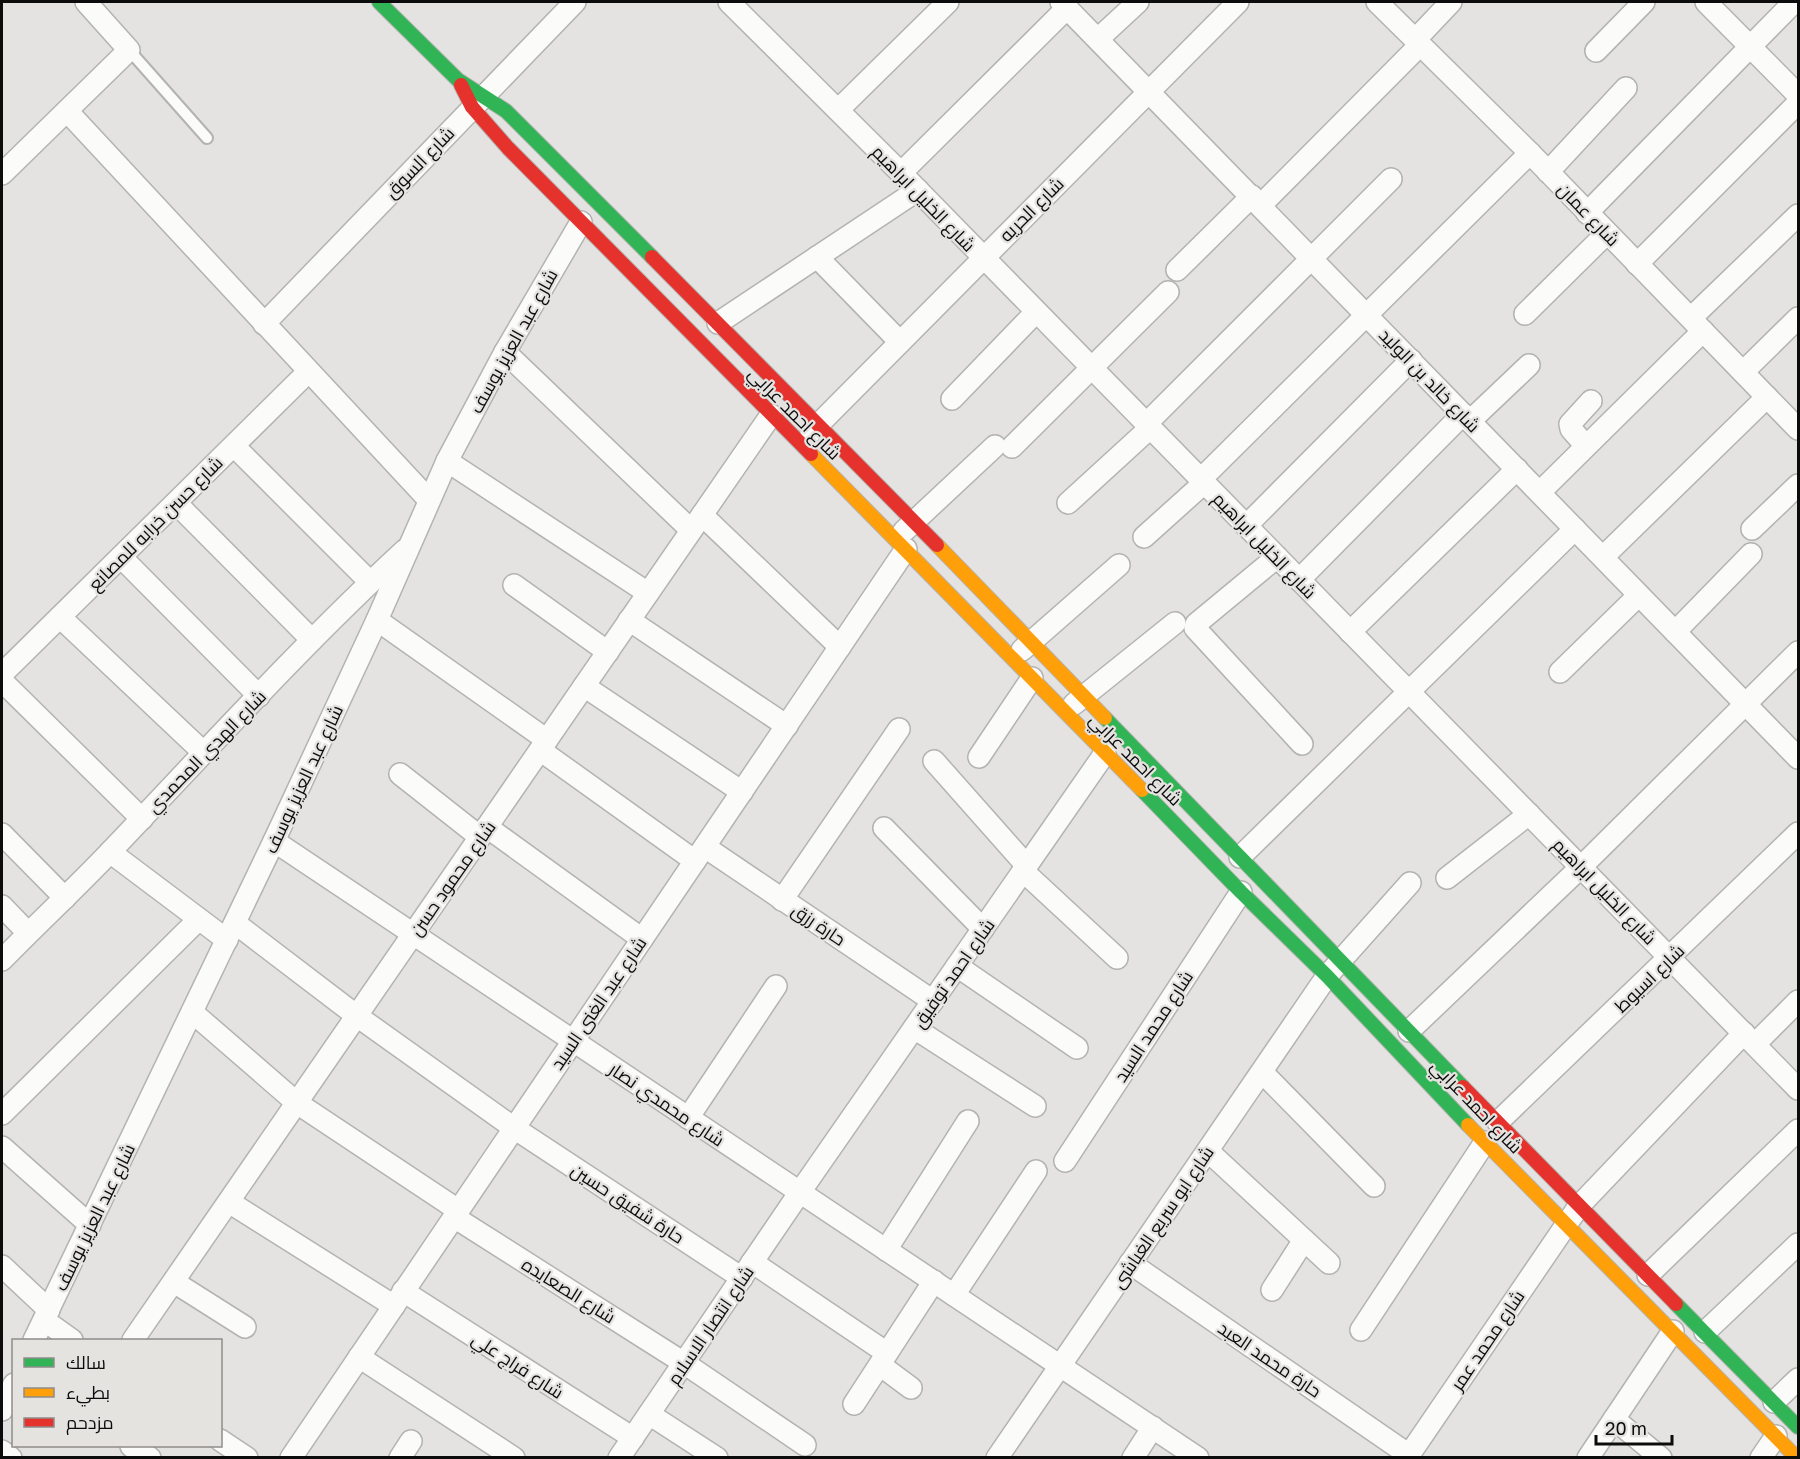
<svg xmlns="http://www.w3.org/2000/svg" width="1800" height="1459" viewBox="0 0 1800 1459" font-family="'Golos Text',Cairo,sans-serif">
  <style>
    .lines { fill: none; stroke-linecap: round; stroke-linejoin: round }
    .lane-casing { stroke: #b3b3b1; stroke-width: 14 }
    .street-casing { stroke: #b3b3b1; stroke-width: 24 }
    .fast-casing { stroke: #b3b3b1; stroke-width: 16 }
    .slow-casing { stroke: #b3b3b1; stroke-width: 16 }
    .jam-casing { stroke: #b3b3b1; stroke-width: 16 }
    .lane { stroke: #fbfbfa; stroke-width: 10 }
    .street { stroke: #fbfbfa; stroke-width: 21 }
    .fast { stroke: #30b455; stroke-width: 14 }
    .slow { stroke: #ff9f0a; stroke-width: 14 }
    .jam { stroke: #e5322d; stroke-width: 14 }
    .labels { text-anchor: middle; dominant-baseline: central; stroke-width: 4.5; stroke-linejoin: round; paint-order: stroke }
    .street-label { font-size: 18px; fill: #0d0c0c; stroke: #e5e3e0 }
  </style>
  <rect width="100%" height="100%" fill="#e4e3e1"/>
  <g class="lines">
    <g class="lane-casing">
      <path id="lane" d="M 129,50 L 207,138"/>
    </g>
    <g class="street-casing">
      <g id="street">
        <path d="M 729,2 L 901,173 L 1798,1089"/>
        <path d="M 1061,2 L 1798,758"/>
        <path d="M 1377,2 L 1530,153 L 1798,429"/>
        <path d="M 1706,2 L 1798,95"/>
        <path d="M 1098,39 L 1138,2"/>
        <path d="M 1415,40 L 1451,2"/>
        <path d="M 1596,51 L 1644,2"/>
        <path d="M 838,110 L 948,2"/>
        <path d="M 67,111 L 429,500"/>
        <path d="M 1548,172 L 1626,88"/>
        <path d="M 901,173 L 1067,8"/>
        <path d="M 2,174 L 129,50 L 86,2"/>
        <path d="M 1261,205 L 1420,45"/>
        <path d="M 1587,213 L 1794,2"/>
        <path d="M 817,257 L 900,342"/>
        <path d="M 1637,264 L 1798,103"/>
        <path d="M 1177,270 L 1252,196"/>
        <path d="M 1525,314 L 1607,233"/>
        <path d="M 1691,318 L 1798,215"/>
        <path d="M 718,323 L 918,190"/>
        <path d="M 264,324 L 575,2"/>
        <path d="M 505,352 L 691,530"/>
        <path d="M 1743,372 L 1798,318"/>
        <path d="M 952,399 L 1036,312"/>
        <path d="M 1470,421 L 1529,365"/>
        <path d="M 1146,424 L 1391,179"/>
        <path d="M 811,432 L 1238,2"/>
        <path d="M 234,446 L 370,582"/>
        <path d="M 1586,446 L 1571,429 L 1570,424 L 1591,401"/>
        <path d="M 1012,447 L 1168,292"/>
        <path d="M 447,461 L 648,593"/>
        <path d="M 1200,480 L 1530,153"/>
        <path d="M 1540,492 L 1703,331"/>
        <path d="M 176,503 L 312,640"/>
        <path d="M 1068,503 L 1150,428"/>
        <path d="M 702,515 L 840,647"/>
        <path d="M 1246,526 L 1411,360"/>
        <path d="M 1752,529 L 1798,485"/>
        <path d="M 904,531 L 995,446"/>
        <path d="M 1144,537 L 1204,483"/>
        <path d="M 121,557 L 259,696"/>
        <path d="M 1277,557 L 1196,624 L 1195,628 L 1302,744"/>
        <path d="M 1603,557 L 1767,397"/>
        <path d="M 1299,580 L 1463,414"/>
        <path d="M 514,585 L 608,652"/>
        <path d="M 60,617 L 203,752"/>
        <path d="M 377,620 L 547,740"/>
        <path d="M 629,620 L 787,726"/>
        <path d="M 1350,632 L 1517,469"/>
        <path d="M 1675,632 L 1751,554"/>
        <path d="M 1022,650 L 1119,565"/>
        <path d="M 1560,672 L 1639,595"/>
        <path d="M 2,674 L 308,372"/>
        <path d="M 2,681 L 142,819"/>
        <path d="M 584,686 L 742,792"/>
        <path d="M 1074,704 L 1175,623"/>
        <path d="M 540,750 L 695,861"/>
        <path d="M 979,757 L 1032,678"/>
        <path d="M 934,761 L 1027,866"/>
        <path d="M 400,774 L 480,837"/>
        <path d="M 487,827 L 642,939"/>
        <path d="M 884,828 L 983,929"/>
        <path d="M 2,834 L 65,898"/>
        <path d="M 274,841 L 1198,1458"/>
        <path d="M 705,847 L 933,1001"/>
        <path d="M 110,852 L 227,940"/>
        <path d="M 1240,857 L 1575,529"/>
        <path d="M 1023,871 L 1117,958"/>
        <path d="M 1447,878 L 1529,814"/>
        <path d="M 782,900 L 899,729"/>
        <path d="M 2,906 L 28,933"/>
        <path d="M 235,923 L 357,1016 L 514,1128 L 742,1278"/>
        <path d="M 2,960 C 38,923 76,888 112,850 C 208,749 302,645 405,550"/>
        <path d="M 957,966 L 1077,1048"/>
        <path d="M 192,1012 L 297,1103 L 458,1210"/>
        <path d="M 914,1028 L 1035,1106"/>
        <path d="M 1409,1031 L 1581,867 L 1798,652"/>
        <path d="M 1755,1044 L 1798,1001"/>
        <path d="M 1262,1072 L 1374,1186"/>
        <path d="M 2,1114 L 198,920"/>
        <path d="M 688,1118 L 776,986"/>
        <path d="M 1498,1122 L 1798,833"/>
        <path d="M 2,1147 L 90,1225"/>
        <path d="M 1208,1151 L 1329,1263"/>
        <path d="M 1065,1161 L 1241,892"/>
        <path d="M 229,1202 L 394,1306"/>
        <path d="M 454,1217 L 684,1363 L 805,1445"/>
        <path d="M 886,1250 L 968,1121"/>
        <path d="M 752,1262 L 887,1353"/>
        <path d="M 1130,1263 L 1409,1455"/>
        <path d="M 2,1266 L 49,1310"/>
        <path d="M 1648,1275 L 1798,1130"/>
        <path d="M 174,1282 L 245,1327"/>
        <path d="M 1272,1290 L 1304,1240"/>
        <path d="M 403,1291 L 633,1438"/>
        <path d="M 954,1295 L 1036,1171"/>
        <path d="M 44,1320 L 72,1340"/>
        <path d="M 1361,1330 L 1485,1142"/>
        <path d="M 1705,1332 L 1798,1244"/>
        <path d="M 34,1340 L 274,841 L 377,620 L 447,461 L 505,352 L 581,222"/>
        <path d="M 133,1340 L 771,415"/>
        <path d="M 359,1357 L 514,1458"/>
        <path d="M 880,1365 L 911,1388"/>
        <path d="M 1774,1402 L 1798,1379"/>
        <path d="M 854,1404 L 934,1281"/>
        <path d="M 2,1410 L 14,1384"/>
        <path d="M 649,1414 L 717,1458"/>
        <path d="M 1614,1419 L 1661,1458"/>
        <path d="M 220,1440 L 247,1458"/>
        <path d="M 131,1446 L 150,1458"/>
        <path d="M 2,1451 L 11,1458"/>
        <path d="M 291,1458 L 906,549"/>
        <path d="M 400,1458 L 411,1441"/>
        <path d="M 619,1458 L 800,1192 L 1105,753"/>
        <path d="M 997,1458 L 1327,976 L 1410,883"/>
        <path d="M 1133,1458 L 1153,1427"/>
        <path d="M 1407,1458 L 1579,1206 L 1744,1033"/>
        <path d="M 1588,1458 L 1673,1331"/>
        <path d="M 1761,1458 L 1776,1436"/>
      </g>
    </g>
    <g class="fast-casing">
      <g id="fast">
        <path d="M 379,2 L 458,80 L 506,111 L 652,257"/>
        <path d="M 1105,718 L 1463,1087"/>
        <path d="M 1142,790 L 1241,892 L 1327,976 L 1468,1125"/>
        <path d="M 1676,1304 L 1798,1427"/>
      </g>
    </g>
    <g class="slow-casing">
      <g id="slow">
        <path d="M 811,454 L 1142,790"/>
        <path d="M 937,545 L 1105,718"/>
        <path d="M 1468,1125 L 1797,1458"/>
      </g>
    </g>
    <g class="jam-casing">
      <g id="jam">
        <path d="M 461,85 L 472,107 L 508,148 L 811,454"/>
        <path d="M 652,257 L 937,545"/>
        <path d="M 1463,1087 L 1676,1304"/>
      </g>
    </g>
    <use href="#lane" class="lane"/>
    <use href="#street" class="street"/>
    <use href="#fast" class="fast"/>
    <use href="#slow" class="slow"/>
    <use href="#jam" class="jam"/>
  </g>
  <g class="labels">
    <g class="street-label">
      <text transform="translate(419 162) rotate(-46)">شارع السوق</text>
      <text transform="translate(924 198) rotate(46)">شارع الخليل ابراهيم</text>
      <text transform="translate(1031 209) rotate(-45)">شارع الحريه</text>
      <text transform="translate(1589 214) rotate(46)">شارع عمان</text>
      <text transform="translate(513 341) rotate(-61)">شارع عبد العزيز يوسف</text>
      <text transform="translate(1430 380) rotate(46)">شارع خالد بن الوليد</text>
      <text transform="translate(795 413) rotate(45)">شارع احمد عرابي</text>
      <text transform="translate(155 523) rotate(-45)">شارع حسن خرابه للمصانع</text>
      <text transform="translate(1265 545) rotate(46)">شارع الخليل ابراهيم</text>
      <text transform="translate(206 751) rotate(-46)">شارع الهدي المحمدي</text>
      <text transform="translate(1136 759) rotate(45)">شارع احمد عرابي</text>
      <text transform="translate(303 779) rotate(-65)">شارع عبد العزيز يوسف</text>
      <text transform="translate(452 878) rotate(-55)">شارع محمود حسن</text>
      <text transform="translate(1605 891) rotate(46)">شارع الخليل ابراهيم</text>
      <text transform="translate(819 924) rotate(34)">حارة رزق</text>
      <text transform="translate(953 973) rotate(-55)">شارع احمد توفيق</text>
      <text transform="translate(1649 978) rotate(-44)">شارع اسيوط</text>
      <text transform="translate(598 1003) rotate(-56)">شارع عبد الغنى السيد</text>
      <text transform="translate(1153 1026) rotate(-57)">شارع محمد السيد</text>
      <text transform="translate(667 1104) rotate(34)">شارع محمدي نصار</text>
      <text transform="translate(1477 1106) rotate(46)">شارع احمد عرابي</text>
      <text transform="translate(628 1203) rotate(33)">حارة شفيق حسين</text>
      <text transform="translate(94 1217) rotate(-64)">شارع عبد العزيز يوسف</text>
      <text transform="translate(1162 1217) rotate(-56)">شارع ابو سريع الغباشى</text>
      <text transform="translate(569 1290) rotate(32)">شارع الصعايده</text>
      <text transform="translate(710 1325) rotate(-56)">شارع انتصار الاسلام</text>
      <text transform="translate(1487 1340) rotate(-56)">شارع محمد عمر</text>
      <text transform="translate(1270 1359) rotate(34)">حارة محمد العبد</text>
      <text transform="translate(518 1365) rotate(33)">شارع فراج علي</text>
    </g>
  </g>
  <rect width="1800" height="1459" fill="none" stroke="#0d0c0c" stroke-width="6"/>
  <rect x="12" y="1339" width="210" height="108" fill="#e5e3e0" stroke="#8f8d8b" stroke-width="1.5"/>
  <rect x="24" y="1358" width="30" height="9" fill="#30b455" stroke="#8f8d8b" stroke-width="1.5"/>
  <text x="66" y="1369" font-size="18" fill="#0d0c0c">سالك</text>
  <rect x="24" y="1388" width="30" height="9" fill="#ff9f0a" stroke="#8f8d8b" stroke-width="1.5"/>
  <text x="66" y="1399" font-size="18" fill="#0d0c0c">بطيء</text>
  <rect x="24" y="1418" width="30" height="9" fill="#e5322d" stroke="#8f8d8b" stroke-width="1.5"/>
  <text x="66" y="1429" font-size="18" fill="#0d0c0c">مزدحم</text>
  <path d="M1596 1435v9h76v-9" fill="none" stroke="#0d0c0c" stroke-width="3"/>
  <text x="1605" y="1435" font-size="18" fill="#0d0c0c" stroke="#e5e3e0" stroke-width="4.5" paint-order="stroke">20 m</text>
</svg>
